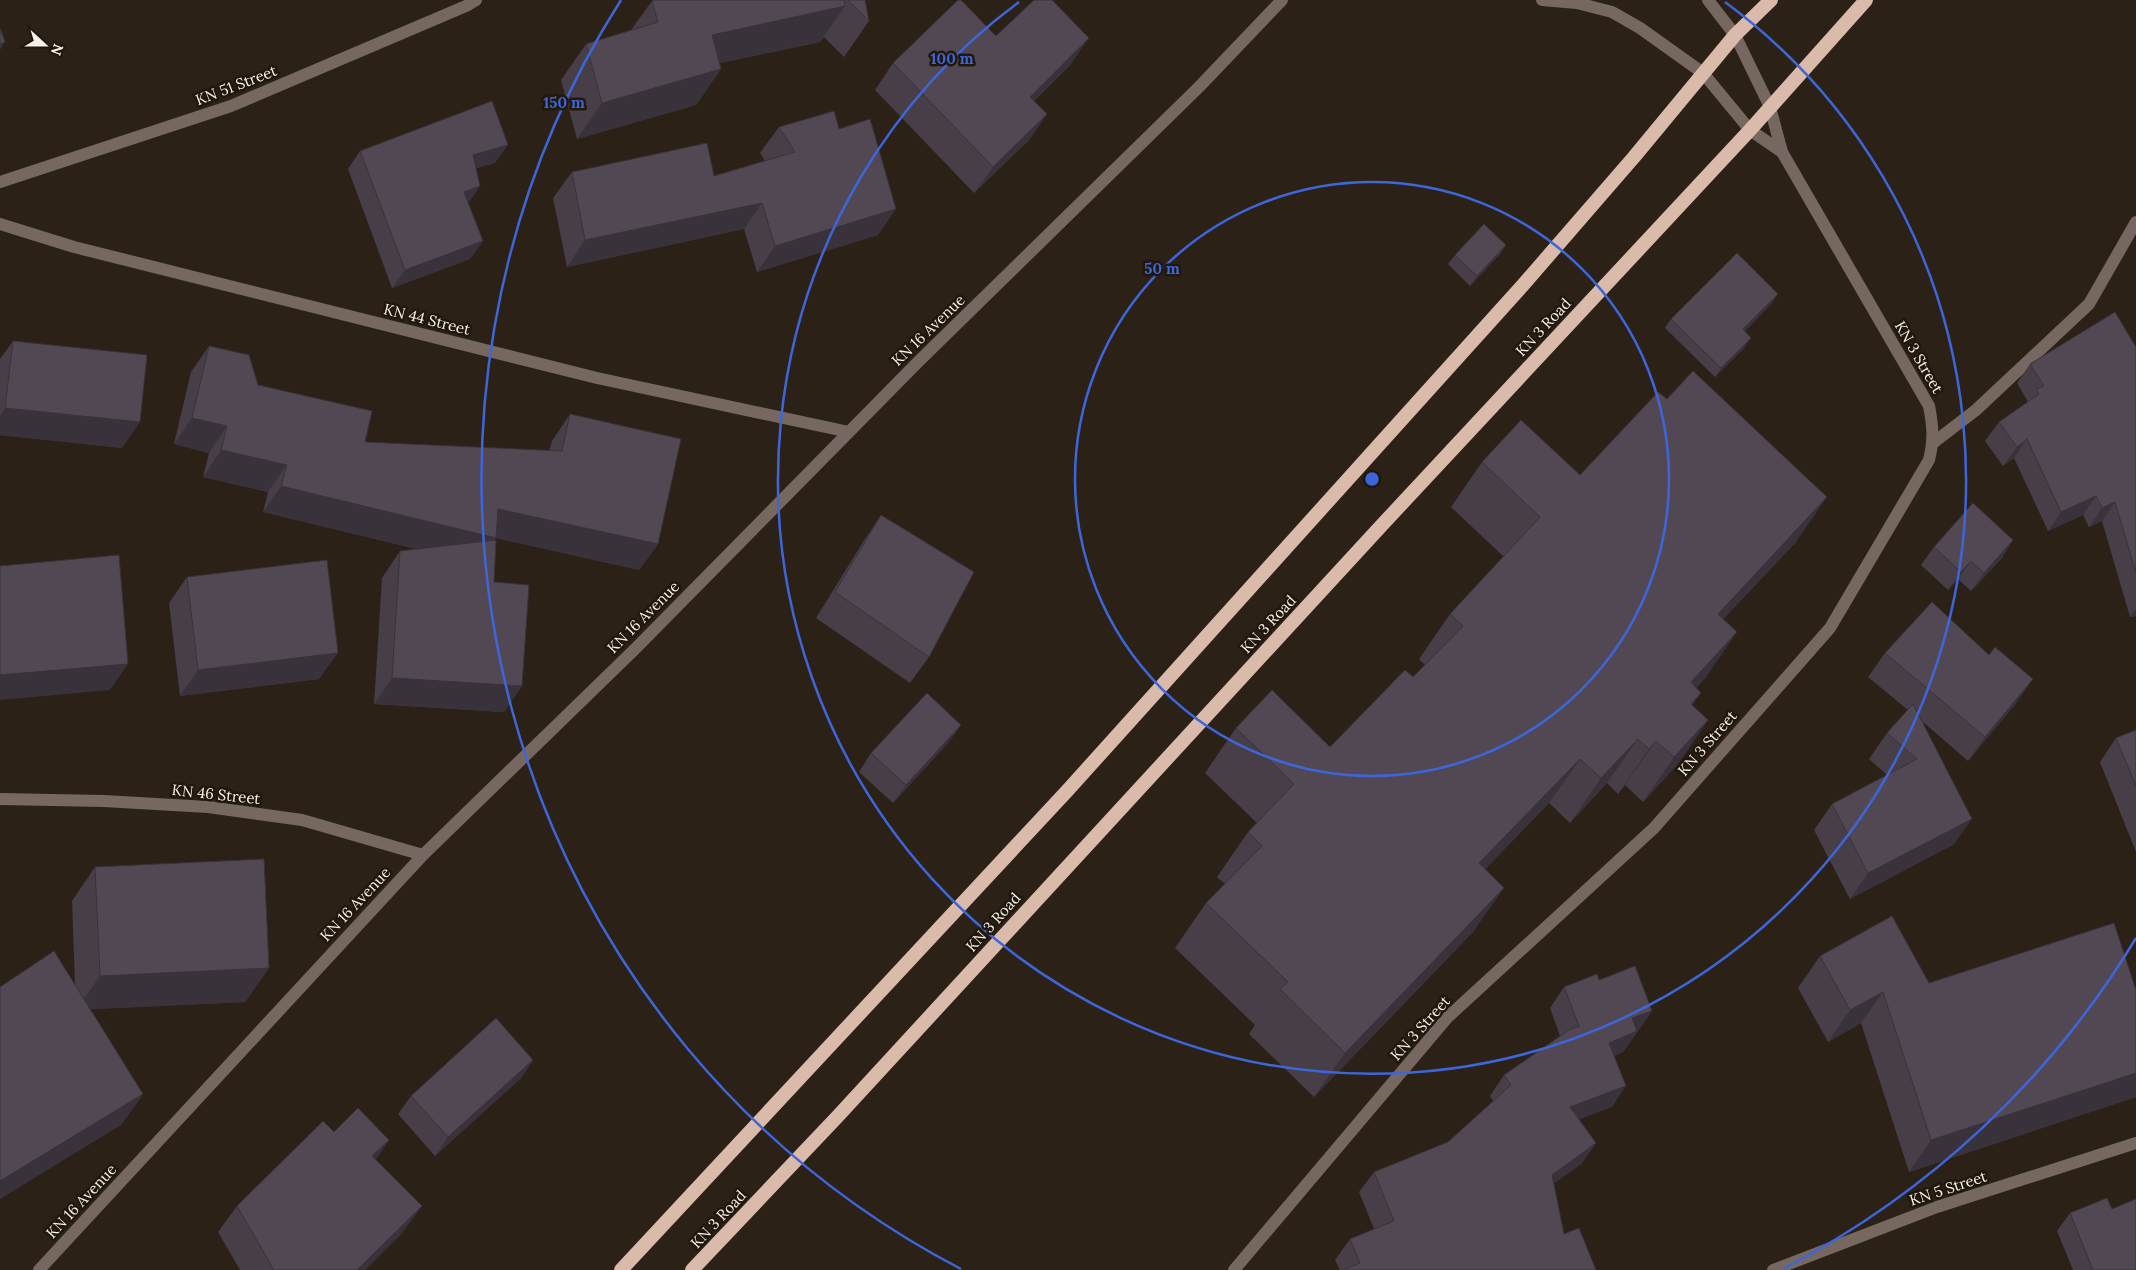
<svg xmlns="http://www.w3.org/2000/svg" width="2136" height="1270" viewBox="0 0 2136 1270" font-family="Lora,serif">
  <style>
    .lines { fill: none; stroke-linecap: round; stroke-linejoin: round }
    .minor { stroke: #766861; stroke-width: 12 }
    .trunk { stroke: #dabaab; stroke-width: 14 }
    .wall { fill: #473e48 }
    .shaded-wall { fill: #39323b }
    .building { fill: #524854; stroke: #39323b }
    .ring { fill: none; stroke: #3e66db; stroke-width: 2.5 }
    .labels { text-anchor: middle; dominant-baseline: central; stroke-width: 5; stroke-linejoin: round; paint-order: stroke }
    .street-label { font-size: 15px; fill: #f8f1ea; stroke: #21180d }
    .centre { fill: #3e66db; stroke: #21180d; stroke-width: 2.5 }
    .ring-label { font-size: 15px; text-anchor: middle; font-weight: bold; fill: #3e66db; stroke: #21180d; stroke-width: 5; stroke-linejoin: round; paint-order: stroke }
  </style>
  <rect width="100%" height="100%" fill="#2b2117"/>
  <g class="lines">
    <g class="minor">
      <path d="M 1542,0 L 1577,3 L 1612,12 L 1640,28 L 1703,73 L 1750,130 L 1782,152"/>
      <path d="M 0,182 L 231,106 L 466,6 L 476,0"/>
      <path d="M 0,224 L 74,247 L 597,378 L 849,432"/>
      <path d="M 1933,443 L 1976,410 L 2089,304 L 2136,222"/>
      <path d="M 0,799 L 104,801 L 208,807 L 302,820 L 423,855"/>
      <path d="M 39,1270 L 423,855 L 635,649 L 918,362 L 1199,87 L 1282,0"/>
      <path d="M 1234,1270 L 1448,1017 L 1654,828 L 1830,628 L 1929,460 C 1934,440 1933,426 1929,406 L 1782,152 L 1770,107 L 1735,35 L 1708,0"/>
      <path d="M 1773,1270 L 1937,1207 L 2136,1143"/>
    </g>
    <g class="trunk">
      <path d="M 621,1270 L 1067,791 L 1523,285 L 1634,157 L 1735,35 L 1771,0"/>
      <path d="M 692,1270 L 838,1116 L 1381,526 L 1750,130 L 1866,0"/>
    </g>
  </g>
  <g class="wall">
    <path d="M 654,0 L 865,0 L 869,21 L 844,57 L 824,37 L 820,42 L 720,63 L 721,69 L 696,105 L 577,139 L 561,80 L 586,44 L 631,30 L 652,1 Z"/>
    <path d="M 996,36 L 1071,64 L 1034,101 L 1047,114 L 1029,140 L 974,193 L 875,90 L 893,63 Z"/>
    <path d="M 779,127 L 839,129 L 878,235 L 757,272 L 744,229 L 567,267 L 553,198 L 572,172 L 714,176 L 765,161 L 760,153 Z"/>
    <path d="M 360,151 L 495,163 L 476,168 L 480,186 L 468,203 L 483,241 L 470,259 L 392,288 L 348,169 Z"/>
    <path d="M 1506,245 L 1500,254 L 1470,286 L 1448,264 L 1455,255 Z"/>
    <path d="M 1778,294 L 1771,304 L 1745,331 L 1745,347 L 1715,377 L 1665,328 L 1671,319 Z"/>
    <path d="M 13,341 L 122,448 L 0,435 L 0,359 Z"/>
    <path d="M 209,346 L 258,385 L 365,442 L 549,451 L 552,441 L 570,414 L 658,544 L 639,570 L 496,538 L 495,540 L 494,582 L 522,686 L 504,712 L 374,704 L 382,578 L 400,551 L 417,549 L 263,512 L 268,492 L 203,477 L 209,453 L 174,444 L 191,372 Z"/>
    <path d="M 2136,347 L 2136,616 L 2130,617 L 2102,521 L 2089,527 L 2083,515 L 2048,531 L 2014,458 L 2003,466 L 1985,441 L 1999,422 L 2028,402 L 2017,383 L 2030,364 Z"/>
    <path d="M 1482,462 L 1580,475 L 1796,542 L 1723,619 L 1706,677 L 1696,688 L 1701,693 L 1692,705 L 1708,720 L 1677,765 L 1643,802 L 1625,785 L 1618,794 L 1607,783 L 1570,823 L 1549,803 L 1485,869 L 1473,932 L 1314,1097 L 1249,1034 L 1255,1025 L 1175,948 L 1206,903 L 1225,884 L 1217,877 L 1248,832 L 1257,823 L 1205,773 L 1236,728 L 1330,747 L 1413,677 L 1425,665 L 1419,659 L 1450,614 L 1504,557 L 1451,507 Z"/>
    <path d="M 881,515 L 929,657 L 910,683 L 816,618 L 863,542 Z"/>
    <path d="M 2013,540 L 2001,559 L 1971,591 L 1958,579 L 1948,590 L 1921,565 L 1934,547 Z"/>
    <path d="M 187,577 L 319,679 L 180,696 L 169,603 Z"/>
    <path d="M 1885,653 L 2017,702 L 1968,761 L 1923,722 L 1954,844 L 1850,899 L 1814,830 L 1832,804 L 1887,775 L 1869,759 L 1887,733 L 1908,710 L 1868,677 Z"/>
    <path d="M 961,725 L 948,743 L 893,803 L 859,772 L 871,753 Z"/>
    <path d="M 2136,730 L 2136,852 L 2100,762 L 2116,738 Z"/>
    <path d="M 95,867 L 269,968 L 245,1002 L 90,1009 L 143,1094 L 121,1125 L 75,985 L 72,901 Z"/>
    <path d="M 1820,956 L 1929,983 L 2136,990 L 2136,1097 L 1909,1172 L 1861,1023 L 1828,1042 L 1798,988 Z"/>
    <path d="M 1599,980 L 1652,1011 L 1623,1052 L 1614,1056 L 1612,1107 L 1579,1119 L 1596,1143 L 1581,1164 L 1554,1183 L 1564,1234 L 1596,1270 L 1340,1270 L 1335,1260 L 1350,1239 L 1374,1229 L 1359,1192 L 1374,1172 L 1448,1142 L 1493,1101 L 1490,1096 L 1504,1075 L 1560,1036 L 1550,1008 L 1564,987 Z"/>
    <path d="M 533,1060 L 521,1078 L 435,1156 L 398,1114 L 411,1096 Z"/>
    <path d="M 334,1132 L 389,1140 L 376,1159 L 403,1232 L 365,1270 L 240,1270 L 218,1232 L 237,1206 Z"/>
    <path d="M 2112,1209 L 2136,1270 L 2073,1270 L 2057,1231 L 2070,1213 Z"/>
  </g>
  <g class="shaded-wall">
    <path d="M 845,6 L 820,42 L 686,70 L 712,35 Z"/>
    <path d="M 1089,38 L 1071,64 L 1011,123 L 1030,97 Z"/>
    <path d="M 5,42 L 0,50 L 0,44 Z"/>
    <path d="M 721,69 L 696,105 L 577,139 L 602,103 Z"/>
    <path d="M 1047,114 L 1029,140 L 974,193 L 993,167 Z"/>
    <path d="M 508,145 L 495,163 L 460,173 L 473,155 Z"/>
    <path d="M 480,186 L 468,204 L 464,192 Z"/>
    <path d="M 762,203 L 744,229 L 567,267 L 585,240 Z"/>
    <path d="M 896,209 L 878,235 L 757,272 L 775,246 Z"/>
    <path d="M 483,241 L 470,259 L 392,288 L 405,270 Z"/>
    <path d="M 1506,245 L 1500,254 L 1470,286 L 1477,276 Z"/>
    <path d="M 1778,294 L 1771,304 L 1737,338 L 1743,329 Z"/>
    <path d="M 1751,338 L 1745,347 L 1715,377 L 1721,368 Z"/>
    <path d="M 5,408 L 140,422 L 122,448 L 0,435 L 0,416 Z"/>
    <path d="M 192,418 L 227,426 L 209,453 L 174,444 Z"/>
    <path d="M 2027,439 L 2014,458 L 2003,466 L 2017,447 Z"/>
    <path d="M 221,450 L 287,465 L 268,492 L 203,477 Z"/>
    <path d="M 281,486 L 498,509 L 658,544 L 639,570 L 496,538 L 478,564 L 263,512 Z"/>
    <path d="M 2096,496 L 2083,515 L 2048,531 L 2061,512 Z"/>
    <path d="M 1827,497 L 1796,542 L 1686,659 L 1718,614 Z"/>
    <path d="M 2115,502 L 2102,521 L 2089,527 L 2102,508 Z"/>
    <path d="M 2013,540 L 2001,559 L 1971,591 L 1984,573 Z"/>
    <path d="M 1971,561 L 1958,579 L 1948,590 L 1961,572 Z"/>
    <path d="M 2136,609 L 2136,616 L 2130,617 Z"/>
    <path d="M 1737,632 L 1706,677 L 1659,727 L 1691,682 Z"/>
    <path d="M 338,653 L 319,679 L 180,696 L 198,670 Z"/>
    <path d="M 128,664 L 110,690 L 0,700 L 0,675 Z"/>
    <path d="M 392,678 L 522,686 L 504,712 L 374,704 Z"/>
    <path d="M 2033,679 L 2017,702 L 1968,761 L 1985,737 Z"/>
    <path d="M 1708,720 L 1677,765 L 1643,802 L 1674,757 Z"/>
    <path d="M 961,725 L 948,743 L 893,803 L 906,785 Z"/>
    <path d="M 1638,739 L 1607,783 L 1570,823 L 1601,778 Z"/>
    <path d="M 1656,741 L 1625,785 L 1618,794 L 1649,749 Z"/>
    <path d="M 1580,759 L 1549,803 L 1448,908 L 1479,863 Z"/>
    <path d="M 1972,819 L 1954,844 L 1850,899 L 1868,873 Z"/>
    <path d="M 1504,888 L 1473,932 L 1314,1097 L 1345,1053 Z"/>
    <path d="M 269,968 L 245,1002 L 76,1010 L 100,976 Z"/>
    <path d="M 1883,992 L 1861,1023 L 1828,1042 L 1850,1010 Z"/>
    <path d="M 1652,1011 L 1623,1052 L 1594,1064 L 1609,1043 L 1632,1018 Z"/>
    <path d="M 533,1060 L 521,1078 L 435,1156 L 448,1137 Z"/>
    <path d="M 2136,1073 L 2136,1097 L 1909,1172 L 1931,1140 Z"/>
    <path d="M 1626,1086 L 1612,1107 L 1556,1128 L 1570,1107 Z"/>
    <path d="M 143,1094 L 121,1125 L 0,1199 L 0,1181 Z"/>
    <path d="M 389,1140 L 371,1166 L 372,1156 Z"/>
    <path d="M 1596,1143 L 1581,1164 L 1538,1195 L 1552,1175 Z"/>
    <path d="M 422,1206 L 403,1232 L 365,1270 L 357,1270 Z"/>
  </g>
  <g class="building">
    <path d="M 654,0 L 844,0 L 845,6 L 712,35 L 721,69 L 602,103 L 586,44 L 658,22 L 652,1 Z"/>
    <path d="M 848,0 L 865,0 L 869,21 Z"/>
    <path d="M 958,0 L 961,0 L 996,36 L 1034,0 L 1052,0 L 1089,38 L 1030,97 L 1047,114 L 993,167 L 893,63 Z"/>
    <path d="M 0,28 L 5,42 L 0,44 Z"/>
    <path d="M 492,101 L 508,145 L 473,155 L 480,186 L 464,192 L 483,241 L 405,270 L 360,151 Z"/>
    <path d="M 834,111 L 839,129 L 870,119 L 896,209 L 775,246 L 762,203 L 585,240 L 572,172 L 707,143 L 714,176 L 795,152 L 779,127 Z"/>
    <path d="M 1484,224 L 1506,245 L 1477,276 L 1455,255 Z"/>
    <path d="M 1737,253 L 1778,294 L 1743,329 L 1751,338 L 1721,368 L 1671,319 Z"/>
    <path d="M 2115,312 L 2136,347 L 2136,573 L 2115,502 L 2102,508 L 2096,496 L 2061,512 L 2027,439 L 2017,447 L 1999,422 L 2039,394 L 2036,389 L 2044,386 L 2030,364 Z"/>
    <path d="M 13,341 L 147,355 L 140,422 L 5,408 Z"/>
    <path d="M 209,346 L 249,355 L 258,385 L 372,411 L 365,442 L 562,451 L 570,414 L 681,439 L 658,544 L 498,509 L 496,538 L 281,486 L 287,465 L 221,450 L 227,426 L 192,418 Z"/>
    <path d="M 1693,371 L 1827,497 L 1718,614 L 1737,632 L 1691,682 L 1701,693 L 1691,704 L 1708,720 L 1674,757 L 1656,741 L 1649,749 L 1638,739 L 1601,778 L 1580,759 L 1479,863 L 1504,888 L 1345,1053 L 1280,989 L 1288,982 L 1206,903 L 1262,846 L 1248,832 L 1294,784 L 1236,728 L 1272,690 L 1330,747 L 1405,670 L 1413,677 L 1463,626 L 1450,614 L 1540,517 L 1482,462 L 1521,420 L 1580,475 L 1658,392 L 1667,399 Z"/>
    <path d="M 1973,503 L 2013,540 L 1984,573 L 1971,561 L 1961,572 L 1934,547 Z"/>
    <path d="M 881,515 L 974,572 L 929,657 L 835,592 Z"/>
    <path d="M 496,540 L 494,582 L 529,585 L 522,686 L 392,678 L 400,551 Z"/>
    <path d="M 119,555 L 128,664 L 0,675 L 0,566 Z"/>
    <path d="M 327,560 L 338,653 L 198,670 L 187,577 Z"/>
    <path d="M 1932,602 L 1989,655 L 1995,647 L 2033,679 L 1985,737 L 1885,653 Z"/>
    <path d="M 927,693 L 961,725 L 906,785 L 871,753 Z"/>
    <path d="M 1913,704 L 1972,819 L 1868,873 L 1832,804 L 1917,759 L 1887,733 Z"/>
    <path d="M 2136,730 L 2136,786 L 2116,738 Z"/>
    <path d="M 264,859 L 269,968 L 100,976 L 95,867 Z"/>
    <path d="M 1892,916 L 1929,983 L 2114,923 L 2136,990 L 2136,1073 L 1931,1140 L 1883,992 L 1850,1010 L 1820,956 Z"/>
    <path d="M 54,951 L 143,1094 L 0,1181 L 0,987 Z"/>
    <path d="M 1635,966 L 1652,1011 L 1632,1018 L 1637,1031 L 1609,1043 L 1626,1086 L 1570,1107 L 1596,1143 L 1552,1175 L 1564,1234 L 1579,1228 L 1596,1270 L 1343,1270 L 1360,1263 L 1350,1239 L 1394,1221 L 1374,1172 L 1448,1142 L 1511,1085 L 1504,1075 L 1569,1030 L 1579,1026 L 1564,987 L 1597,974 L 1599,980 Z"/>
    <path d="M 496,1018 L 533,1060 L 448,1137 L 411,1096 Z"/>
    <path d="M 358,1108 L 389,1140 L 372,1156 L 422,1206 L 357,1270 L 274,1270 L 237,1206 L 323,1121 L 334,1132 Z"/>
    <path d="M 2107,1198 L 2112,1209 L 2136,1199 L 2136,1270 L 2093,1270 L 2070,1213 Z"/>
  </g>
  <g class="ring">
    <circle cx="1372" cy="479" r="297"/>
    <path d="M1725 2A594 594 0 1 1 1019 2"/>
    <path d="M2136 938A891 891 0 0 1 1783 1269M961 1269A891 891 0 0 1 621 0"/>
  </g>
  <g class="labels">
    <g class="street-label">
      <text transform="translate(236 85) rotate(-21)">KN 51 Street</text>
      <text transform="translate(427 319) rotate(14)">KN 44 Street</text>
      <text transform="translate(1543 327) rotate(-47)">KN 3 Road</text>
      <text transform="translate(928 330) rotate(-44)">KN 16 Avenue</text>
      <text transform="translate(1919 357) rotate(60)">KN 3 Street</text>
      <text transform="translate(643 617) rotate(-45)">KN 16 Avenue</text>
      <text transform="translate(1268 624) rotate(-47)">KN 3 Road</text>
      <text transform="translate(1707 743) rotate(-49)">KN 3 Street</text>
      <text transform="translate(216 794) rotate(6)">KN 46 Street</text>
      <text transform="translate(355 904) rotate(-47)">KN 16 Avenue</text>
      <text transform="translate(993 922) rotate(-48)">KN 3 Road</text>
      <text transform="translate(1420 1028) rotate(-48)">KN 3 Street</text>
      <text transform="translate(1948 1188) rotate(-18)">KN 5 Street</text>
      <text transform="translate(81 1201) rotate(-47)">KN 16 Avenue</text>
      <text transform="translate(718 1219) rotate(-47)">KN 3 Road</text>
    </g>
  </g>
  <circle cx="1372" cy="479" r="8" class="centre"/>
  <g class="ring-label">
    <text x="952" y="64">100 m</text>
    <text x="564" y="108">150 m</text>
    <text x="1162" y="274">50 m</text>
  </g>
  <g transform="translate(45 45) rotate(111)" stroke="#21180d" stroke-width="4" paint-order="stroke">
  <path d="M0-4L9 19L0 12L-9 19Z" fill="#f8f1ea"/>
  <text y="-8" font-size="14" font-weight="bold" text-anchor="middle" fill="#f8f1ea">N</text>
  </g>
</svg>
